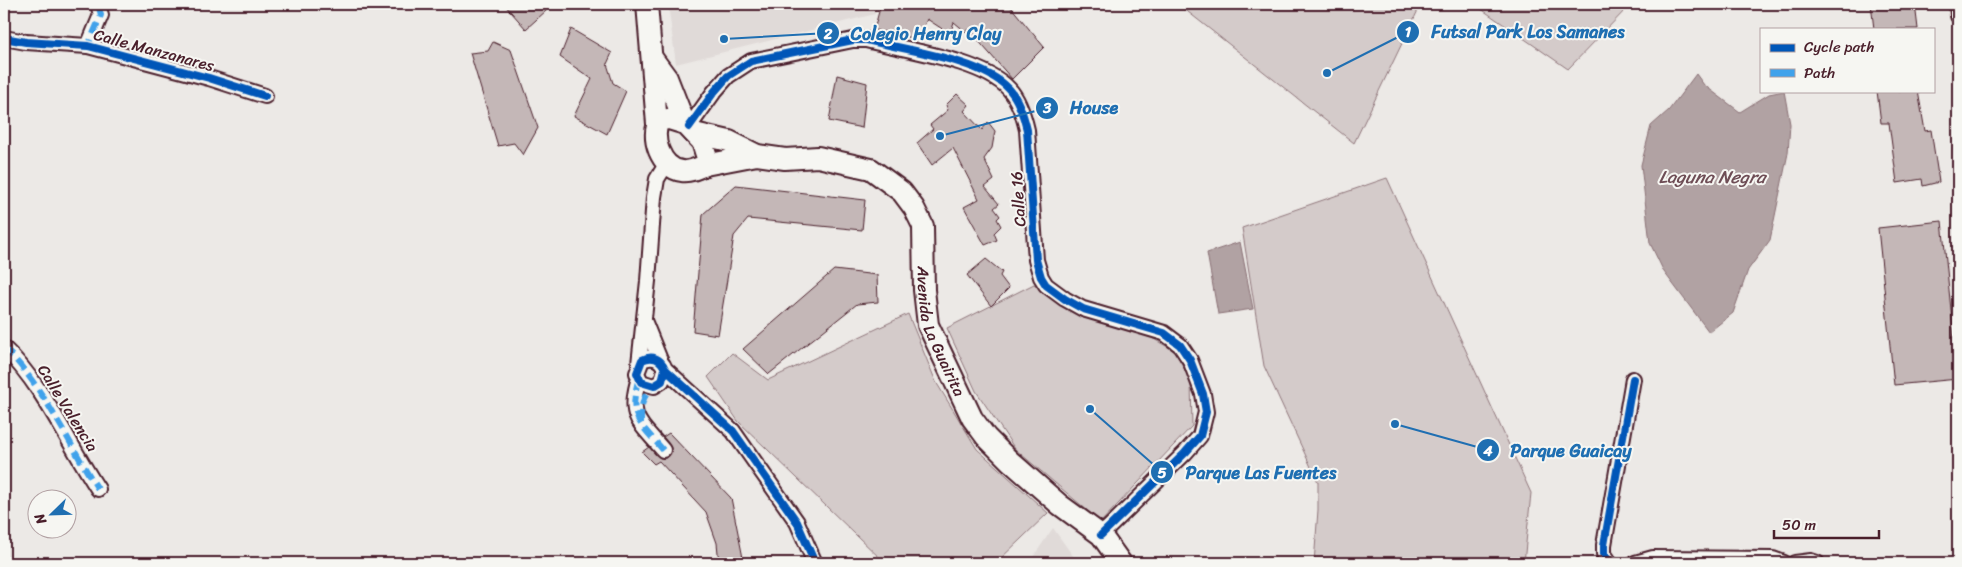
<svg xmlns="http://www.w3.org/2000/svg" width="1962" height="567" viewBox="0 0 1962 567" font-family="Sriracha,sans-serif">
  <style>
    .built { fill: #e0dad8 }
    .green { fill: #d4cbca; stroke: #8f757a }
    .water { fill: #b1a2a3; stroke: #886e73 }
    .building { fill: #c4b7b7; stroke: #4a1f2b }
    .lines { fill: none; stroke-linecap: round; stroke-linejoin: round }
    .street-casing { stroke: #4a1f2b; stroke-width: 18 }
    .secondary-casing { stroke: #4a1f2b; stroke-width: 24 }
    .street { stroke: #f6f6f2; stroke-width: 14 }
    .secondary { stroke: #f6f6f2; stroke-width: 20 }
    .quiet { stroke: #40a2eb; stroke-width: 6; stroke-dasharray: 12 6; stroke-linecap: butt }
    .cycleway-casing { stroke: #f6f6f2; stroke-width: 11 }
    .cycleway { stroke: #0057b8; stroke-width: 8 }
    .labels { text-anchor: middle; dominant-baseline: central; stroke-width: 4; stroke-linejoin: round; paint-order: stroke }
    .street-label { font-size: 16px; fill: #4a1f2b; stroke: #f6f6f2 }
    .water-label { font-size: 18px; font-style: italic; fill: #6e4d55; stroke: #f6f6f2 }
    .leader { fill: none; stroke: #1f6fb2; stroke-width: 2 }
    .callout-dot { fill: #1f6fb2; stroke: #f6f6f2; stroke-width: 2 }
    .mark-label { font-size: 15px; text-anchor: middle; font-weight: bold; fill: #fff }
    .callout-label { font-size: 18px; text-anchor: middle; font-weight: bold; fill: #1f6fb2; stroke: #f6f6f2; stroke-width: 4; stroke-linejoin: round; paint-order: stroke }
  </style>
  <rect width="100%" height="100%" fill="#ece9e6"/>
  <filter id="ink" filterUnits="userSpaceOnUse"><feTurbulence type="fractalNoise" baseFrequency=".02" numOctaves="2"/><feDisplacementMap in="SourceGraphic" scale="10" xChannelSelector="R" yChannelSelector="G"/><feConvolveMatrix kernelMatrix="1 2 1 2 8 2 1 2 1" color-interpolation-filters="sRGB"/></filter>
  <g filter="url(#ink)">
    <g class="built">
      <path d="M 668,4 L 877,4 L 875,14 L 676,64 Z"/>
      <path d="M 1053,528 L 1078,563 L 1029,563 Z"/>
    </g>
    <g class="green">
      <path d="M 1178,4 L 1421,4 L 1354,143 Z"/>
      <path d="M 1474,4 L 1631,4 L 1568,69 Z"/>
      <path d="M 1387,178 L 1531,493 L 1524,563 L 1314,563 L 1318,510 L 1318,482 L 1264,366 L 1242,228 Z"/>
      <path d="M 1034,284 L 1070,310 L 1143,333 L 1175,351 L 1191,382 L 1192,426 L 1101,522 L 1015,449 L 976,391 L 947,328 Z"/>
      <path d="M 908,314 L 936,382 L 977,449 L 1048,513 L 996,563 L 885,563 L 738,421 L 708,377 L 732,353 L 768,380 Z"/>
    </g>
    <g class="water">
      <path d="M 1696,74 L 1704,85 L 1740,112 L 1769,94 L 1784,91 L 1790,124 L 1788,153 L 1770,240 L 1748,270 L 1733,313 L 1709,332 L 1664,272 L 1650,243 L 1641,165 L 1651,126 L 1669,110 Z"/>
      <path d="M 1240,242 L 1253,309 L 1218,314 L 1207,253 Z"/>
    </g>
    <g class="building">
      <path d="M 504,4 L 542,4 L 547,10 L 526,29 Z"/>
      <path d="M 881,4 L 1011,4 L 1011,7 L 1044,47 L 1012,79 L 968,29 L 966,32 L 954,22 L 950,34 L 927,19 L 918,39 L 874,30 Z"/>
      <path d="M 1871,4 L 1915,4 L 1918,29 L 1874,29 Z"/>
      <path d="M 571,29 L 612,53 L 607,64 L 613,83 L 626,91 L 607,134 L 574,116 L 592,79 L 560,57 Z"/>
      <path d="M 493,42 L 511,50 L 538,128 L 523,155 L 514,143 L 498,146 L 470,53 L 488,51 Z"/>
      <path d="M 837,75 L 867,83 L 862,128 L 829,121 Z"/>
      <path d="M 1877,91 L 1918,91 L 1925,131 L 1931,130 L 1939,182 L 1923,186 L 1922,179 L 1897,183 L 1889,123 L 1881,123 Z"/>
      <path d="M 957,94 L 969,105 L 964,111 L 982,130 L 988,122 L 995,131 L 992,148 L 984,159 L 994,180 L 985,187 L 999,204 L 994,208 L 1000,216 L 997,219 L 1001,226 L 994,233 L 997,240 L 985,245 L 964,207 L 979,199 L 953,148 L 932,165 L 917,143 L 933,129 L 930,125 L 948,110 L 946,105 Z"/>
      <path d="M 736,185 L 865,200 L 862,230 L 748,219 L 734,236 L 718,335 L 693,331 L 703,214 Z"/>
      <path d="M 1942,221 L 1958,379 L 1894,385 L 1878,228 Z"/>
      <path d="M 986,259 L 1002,272 L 1000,276 L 1009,288 L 991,306 L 967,275 Z"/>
      <path d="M 834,270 L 877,275 L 878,302 L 857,304 L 769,374 L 743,349 Z"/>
      <path d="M 669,433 L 731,498 L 744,563 L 719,563 L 717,543 L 706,512 L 659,461 L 654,464 L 642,452 L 649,447 L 660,458 L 668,457 L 671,448 L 663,437 Z"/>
    </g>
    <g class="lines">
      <g class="street-casing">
        <g id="street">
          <path d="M 1957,4 L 1958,16"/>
          <path d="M 4,38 L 26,42 L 88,46 L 209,78 L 265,96"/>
          <path d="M 88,46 L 101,15 L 98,4"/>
          <path d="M 689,127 L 714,92 L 728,76 L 751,61 L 853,40 L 866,40 C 905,50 983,60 1009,89 C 1019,100 1024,117 1027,130 L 1036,260 L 1041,277 L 1046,285 L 1065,299 L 1083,309 L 1164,333 L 1180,345 L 1190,360 L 1203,394 L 1206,412 L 1200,436 L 1185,453 L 1101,535"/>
          <path d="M 645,323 L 660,360"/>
          <path d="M 4,348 C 42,383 69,445 98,489"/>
          <path d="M 639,364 L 648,281 L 654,197 L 657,179 L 667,163"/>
          <path d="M 665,369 L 662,381 L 654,386 L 641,382 L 637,373 L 642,360 C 652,355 661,358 665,369 L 733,431 L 797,522 L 815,563"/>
          <path d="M 639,378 C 627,417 639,422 663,450"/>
          <path d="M 1610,563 L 1604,554 L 1604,545 L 1633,379"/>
          <path d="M 1635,563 L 1653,558 L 1773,559 L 1784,563"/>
          <path d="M 1795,563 L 1811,561 L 1817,563"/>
        </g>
      </g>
      <g class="secondary-casing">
        <g id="secondary">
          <path d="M 647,4 L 657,124"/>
          <path d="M 653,59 L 667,78 L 685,124 L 702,142 L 707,158 L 705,165 C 698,168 690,172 682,171 C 661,169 649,136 660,120 L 669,119 L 685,124"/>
          <path id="s1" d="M 694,133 L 729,141 L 757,155 L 785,159 L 818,157 L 871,169 L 902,192 L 914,208 L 923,226 L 924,290 L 928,325 L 972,418 L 986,437 L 1010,461 L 1060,505 L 1101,535 L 1121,563"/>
          <path d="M 705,165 L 757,155"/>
        </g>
      </g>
      <use href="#street" class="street"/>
      <use href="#secondary" class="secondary"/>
      <g class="quiet">
        <path d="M 93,47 L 88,46 L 101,15 L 98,4"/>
        <path d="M 4,348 C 42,383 69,445 98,489"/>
        <path d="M 639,378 C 627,417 639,422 663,450"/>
        <path d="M 641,423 C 641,408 641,396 654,386"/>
      </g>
      <g class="cycleway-casing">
        <g id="cycleway">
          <path d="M 4,38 L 26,42 L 88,46 L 209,78 L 265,96"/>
          <path d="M 689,127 L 714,92 L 728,76 L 751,61 L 853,40 L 866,40 C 905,50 983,60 1009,89 C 1019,100 1024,117 1027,130 L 1036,260 L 1041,277 L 1046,285 L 1065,299 L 1083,309 L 1164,333 L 1180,345 L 1190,360 L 1203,394 L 1206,412 L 1200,436 L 1185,453 L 1101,535"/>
          <path d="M 665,369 L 662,381 L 654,386 L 641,382 L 637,373 L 642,360 C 652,355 661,358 665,369 L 733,431 L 797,522 L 815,563"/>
          <path d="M 1610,563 L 1604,554 L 1604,545 L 1633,379"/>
        </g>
      </g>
      <use href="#cycleway" class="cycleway"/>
    </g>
  </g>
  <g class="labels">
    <g class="street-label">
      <text transform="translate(154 50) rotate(15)">Calle Manzanares</text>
      <text transform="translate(1018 199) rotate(-94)">Calle 16</text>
      <text stroke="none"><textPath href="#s1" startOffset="370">Avenida La Guairita</textPath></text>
      <text transform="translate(68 408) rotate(58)">Calle Valencia</text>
    </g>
    <g class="water-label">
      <text x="1712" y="177">Laguna Negra</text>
    </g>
  </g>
  <path class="leader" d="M1327 73L1408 32M724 39L828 33M940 136L1047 108M1395 424L1488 450M1090 409L1162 472"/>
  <g class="callout-dot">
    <circle cx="1327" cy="73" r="5"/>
    <circle cx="724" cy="39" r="5"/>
    <circle cx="940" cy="136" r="5"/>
    <circle cx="1395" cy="424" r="5"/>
    <circle cx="1090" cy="409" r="5"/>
    <circle cx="1408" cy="32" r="12"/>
    <circle cx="828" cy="33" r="12"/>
    <circle cx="1047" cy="108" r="12"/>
    <circle cx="1488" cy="450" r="12"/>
    <circle cx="1162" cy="472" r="12"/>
  </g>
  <g class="mark-label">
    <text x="1408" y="37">1</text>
    <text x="828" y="39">2</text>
    <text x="1047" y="113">3</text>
    <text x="1488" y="456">4</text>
    <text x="1162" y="478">5</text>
  </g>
  <g class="callout-label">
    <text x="1528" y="38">Futsal Park Los Samanes</text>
    <text x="926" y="40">Colegio Henry Clay</text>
    <text x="1094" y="114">House</text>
    <text x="1571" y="457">Parque Guaicay</text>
    <text x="1261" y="479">Parque Las Fuentes</text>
  </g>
  <rect width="1962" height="567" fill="none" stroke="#f6f6f2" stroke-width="20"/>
  <rect x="10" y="10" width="1942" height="547" fill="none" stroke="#4a1f2b" stroke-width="2" filter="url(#ink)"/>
  <rect x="1760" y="28" width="175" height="65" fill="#f6f6f2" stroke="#b1a0a2"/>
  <rect x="1770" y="44" width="25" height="8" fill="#0057b8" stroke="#b1a0a2"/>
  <text x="1804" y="52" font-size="15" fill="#4a1f2b">Cycle path</text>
  <rect x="1770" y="69" width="25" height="8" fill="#40a2eb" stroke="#b1a0a2"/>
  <text x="1804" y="78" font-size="15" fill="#4a1f2b">Path</text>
  <g transform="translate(52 514) rotate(247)"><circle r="24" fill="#f6f6f2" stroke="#b1a0a2"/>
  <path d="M0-4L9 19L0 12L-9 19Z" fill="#1f6fb2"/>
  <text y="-8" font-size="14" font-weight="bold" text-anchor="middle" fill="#4a1f2b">N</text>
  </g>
  <path d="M1774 530v8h105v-8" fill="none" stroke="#4a1f2b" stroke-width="2.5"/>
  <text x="1782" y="530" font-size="15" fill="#4a1f2b" stroke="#f6f6f2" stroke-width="4" paint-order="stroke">50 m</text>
</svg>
